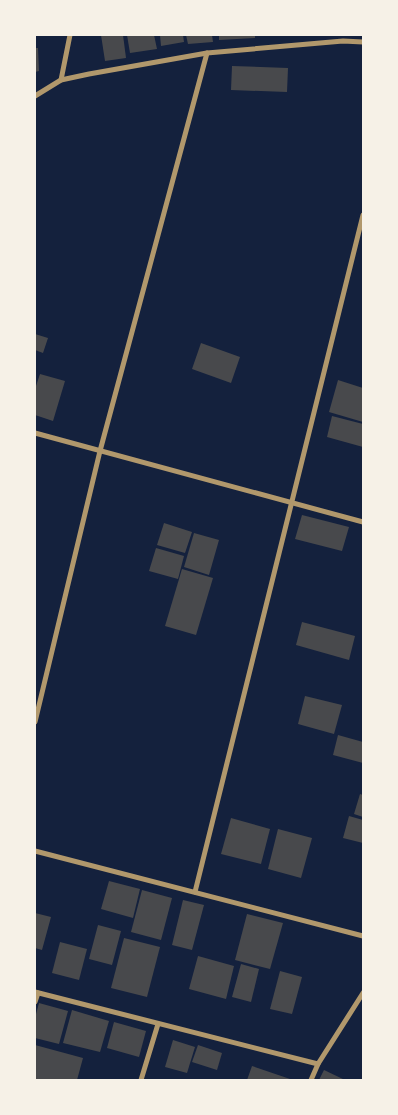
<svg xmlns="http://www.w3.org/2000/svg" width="398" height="1115" viewBox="0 0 398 1115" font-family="'Exo 2',sans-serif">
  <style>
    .building { fill: #48494c }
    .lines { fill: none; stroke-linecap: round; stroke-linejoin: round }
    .minor { stroke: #b1986c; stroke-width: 5 }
  </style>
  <rect width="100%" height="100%" fill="#14213d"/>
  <g class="building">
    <path d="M 101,35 L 123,35 L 126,58 L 105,61 Z"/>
    <path d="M 127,35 L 154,35 L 157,49 L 130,53 Z"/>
    <path d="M 160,35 L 183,35 L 184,42 L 161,46 Z"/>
    <path d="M 186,35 L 212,35 L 213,42 L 188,44 Z"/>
    <path d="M 219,35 L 255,35 L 255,38 L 219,40 Z"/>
    <path d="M 35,48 L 38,48 L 39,71 L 35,72 Z"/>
    <path d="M 232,66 L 288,68 L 287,92 L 231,90 Z"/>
    <path d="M 35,334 L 48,338 L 43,353 L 35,350 Z"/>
    <path d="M 201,343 L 240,357 L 231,383 L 192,369 Z"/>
    <path d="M 40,374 L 65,381 L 53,421 L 35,415 L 35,389 Z"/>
    <path d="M 338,380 L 363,388 L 363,422 L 329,412 Z"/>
    <path d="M 332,416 L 363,424 L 363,447 L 327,437 Z"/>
    <path d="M 302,515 L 349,527 L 342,551 L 295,539 Z"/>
    <path d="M 164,523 L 192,532 L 185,553 L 157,545 Z"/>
    <path d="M 194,533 L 219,540 L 209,575 L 184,567 Z"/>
    <path d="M 156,548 L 184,556 L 178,579 L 149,571 Z"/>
    <path d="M 182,569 L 213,578 L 196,635 L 165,626 Z"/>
    <path d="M 302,622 L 355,636 L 349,660 L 296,645 Z"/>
    <path d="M 305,696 L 342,705 L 334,734 L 298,724 Z"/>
    <path d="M 338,735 L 363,742 L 363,763 L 333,755 Z"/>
    <path d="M 360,794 L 363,795 L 363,817 L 354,814 Z"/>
    <path d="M 349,816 L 363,820 L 363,843 L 343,838 Z"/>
    <path d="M 231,818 L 270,829 L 261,864 L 221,854 Z"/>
    <path d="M 278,829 L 312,838 L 301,878 L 268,869 Z"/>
    <path d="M 109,881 L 140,889 L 133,918 L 101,909 Z"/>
    <path d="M 142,890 L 172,898 L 161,940 L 131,932 Z"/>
    <path d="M 183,900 L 204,905 L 192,950 L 172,945 Z"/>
    <path d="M 35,913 L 51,917 L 42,950 L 35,948 Z"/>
    <path d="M 247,914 L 283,923 L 270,969 L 235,960 Z"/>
    <path d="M 98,925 L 121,931 L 112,965 L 89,959 Z"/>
    <path d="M 124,938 L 160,947 L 147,997 L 111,988 Z"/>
    <path d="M 60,942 L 87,949 L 79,980 L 52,973 Z"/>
    <path d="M 198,956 L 234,966 L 226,999 L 189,989 Z"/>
    <path d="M 241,964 L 259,969 L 251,1002 L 232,997 Z"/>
    <path d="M 280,971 L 302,977 L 292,1014 L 270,1009 Z"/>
    <path d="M 39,1003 L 68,1011 L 59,1044 L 35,1038 L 35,1018 Z"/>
    <path d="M 72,1010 L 109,1021 L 100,1052 L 63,1043 Z"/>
    <path d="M 114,1022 L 146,1031 L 139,1057 L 107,1048 Z"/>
    <path d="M 173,1040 L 195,1047 L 187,1073 L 165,1067 Z"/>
    <path d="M 35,1045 L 83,1058 L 77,1080 L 35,1080 Z"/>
    <path d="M 198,1045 L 222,1053 L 217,1070 L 192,1062 Z"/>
    <path d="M 252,1066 L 293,1080 L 247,1080 Z"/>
    <path d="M 324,1070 L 345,1080 L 319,1080 Z"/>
  </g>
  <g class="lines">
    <g class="minor">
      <path d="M 61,80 L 70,35"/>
      <path d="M 35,96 L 61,80 L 89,74 L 207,53 L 343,41 L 363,42"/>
      <path d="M 35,433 L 363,522"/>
      <path d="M 35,722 L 100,451 L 207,53"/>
      <path d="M 35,851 L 363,936"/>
      <path d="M 195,892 L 363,215"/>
      <path d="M 35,992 L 318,1064"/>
      <path d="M 35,1002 L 38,993"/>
      <path d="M 141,1080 L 158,1024"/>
      <path d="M 311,1080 L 318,1064 L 363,993"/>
    </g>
  </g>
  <rect width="398" height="1115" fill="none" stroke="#f6f1e7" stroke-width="72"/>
</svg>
